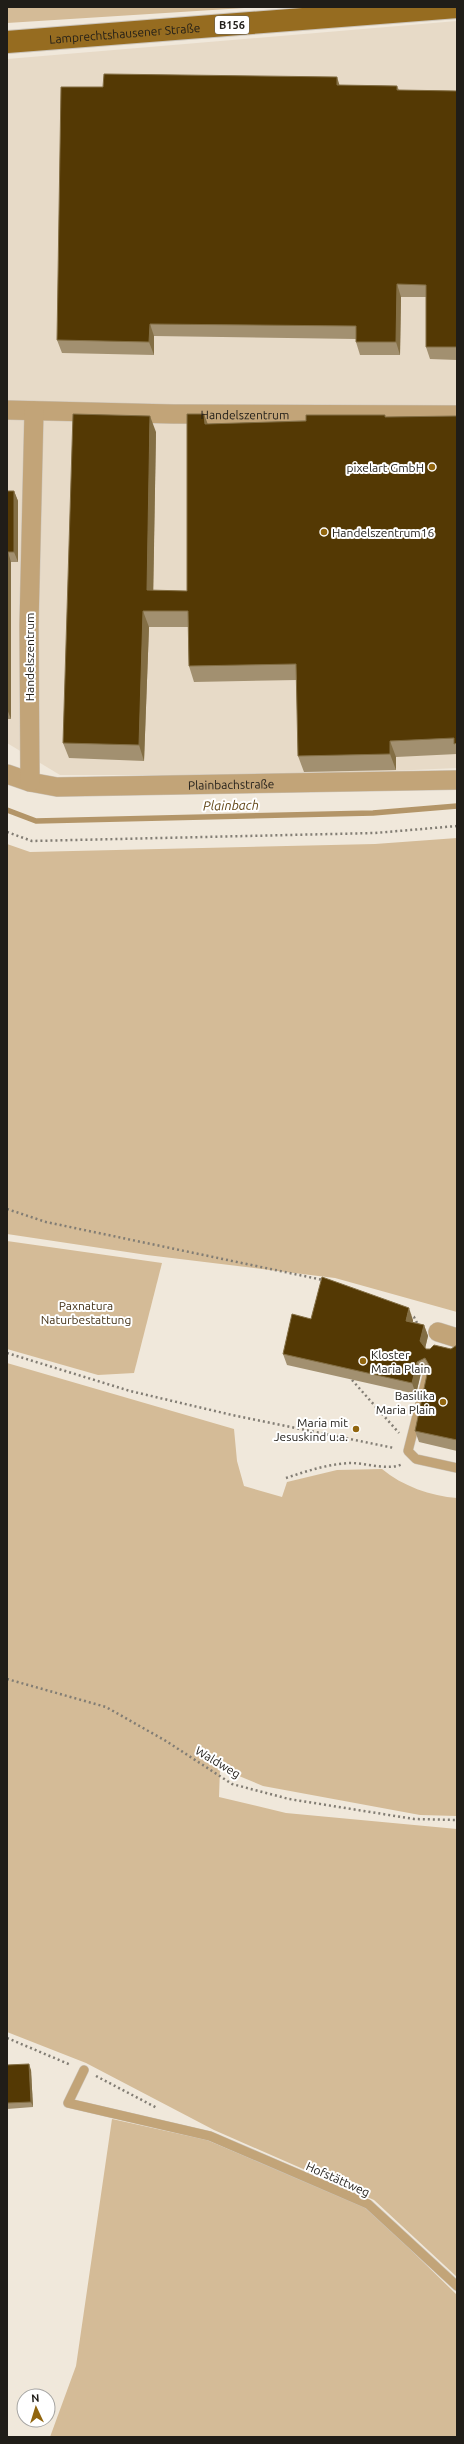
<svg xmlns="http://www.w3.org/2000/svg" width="464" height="2444" viewBox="0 0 464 2444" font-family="Ubuntu,sans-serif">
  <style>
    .built { fill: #e7dac7 }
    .green { fill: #d4bb97 }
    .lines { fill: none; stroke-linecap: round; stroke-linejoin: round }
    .stream { stroke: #b39568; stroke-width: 5.5 }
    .service-casing { stroke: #cbc3b8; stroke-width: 10 }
    .minor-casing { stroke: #cbc3b8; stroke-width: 20 }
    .primary-casing { stroke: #cbc3b8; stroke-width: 24 }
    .path { stroke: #827d74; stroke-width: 2.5; stroke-dasharray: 2 3; stroke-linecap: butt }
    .service { stroke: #c2a478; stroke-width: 9 }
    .minor { stroke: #c2a478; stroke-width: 19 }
    .primary { stroke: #966c20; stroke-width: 22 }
    .wall { fill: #a29070 }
    .shaded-wall { fill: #836e44 }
    .building { fill: #543904; stroke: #836e44 }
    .poi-dot { fill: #91650e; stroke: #fff; stroke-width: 1.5 }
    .labels { text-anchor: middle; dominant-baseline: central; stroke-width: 4; stroke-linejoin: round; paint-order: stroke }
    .shield { fill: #fff; stroke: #63615d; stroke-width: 1 }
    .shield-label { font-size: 11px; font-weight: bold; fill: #201d18 }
    .street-label { font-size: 12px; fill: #201d18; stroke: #fff }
    .poi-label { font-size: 12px; fill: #201d18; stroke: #fff; text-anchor: end }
    .park-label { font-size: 12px; fill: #443217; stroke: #fff }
    .water-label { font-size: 13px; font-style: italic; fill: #634718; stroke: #fff }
  </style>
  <rect width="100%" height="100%" fill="#f0e8db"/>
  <path class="built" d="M 457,21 L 457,768 L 302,775 L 60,775 L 7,743 L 7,59 Z"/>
  <g class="green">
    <path d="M 7,7 L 260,7 L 7,23 Z"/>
    <path d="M 457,838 L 457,1312 L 335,1278 L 147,1255 L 7,1234 L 7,844 L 30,852 L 375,844 Z"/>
    <path d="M 7,1241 L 162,1263 L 134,1373 L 98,1375 L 7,1349 Z"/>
    <path d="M 7,1363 L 234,1429 L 237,1461 L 244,1486 L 282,1497 L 287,1482 L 337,1470 L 382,1469 C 402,1486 431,1496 457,1498 L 457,1816 L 420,1815 L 263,1786 L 220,1768 L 219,1797 L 286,1813 L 457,1829 L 457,2277 L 374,2200 L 214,2130 L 86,2063 L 7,2032 Z"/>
    <path d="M 112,2119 L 207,2140 L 368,2208 L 457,2295 L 457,2437 L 50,2437 L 76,2366 Z"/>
  </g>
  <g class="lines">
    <path class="stream" d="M 7,810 L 36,821 L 373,813 L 457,806"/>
    <g class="service-casing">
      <g id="service">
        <path d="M 427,1376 L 408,1451 L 416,1459 L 457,1468"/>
        <path d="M 84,2070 L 68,2103 L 210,2136 L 368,2204 L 457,2286"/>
      </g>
    </g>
    <g class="minor-casing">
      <g id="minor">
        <path id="s1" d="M 7,410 L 173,414 L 457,415"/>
        <path id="s2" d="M 7,774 L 30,782 L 57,787 L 457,780"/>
        <path d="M 30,782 L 29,625 L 34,411"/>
        <path d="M 438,1332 L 457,1338"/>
      </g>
    </g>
    <g class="primary-casing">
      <g id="primary">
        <path id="s3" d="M 7,42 L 457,7"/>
      </g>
    </g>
    <g class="path">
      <path d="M 7,832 L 32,841 L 375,833 L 457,826"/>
      <path d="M 7,1209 L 46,1222 L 323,1280"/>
      <path d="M 409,1315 L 414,1317 L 418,1325"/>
      <path d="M 7,1353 L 130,1391 L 232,1415 L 394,1448"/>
      <path d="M 352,1380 L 399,1433"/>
      <path d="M 286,1478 C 307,1471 328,1464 350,1463 C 368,1463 387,1471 403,1464"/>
      <path d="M 7,1679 L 106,1707 L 166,1741 L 232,1784 L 289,1799 L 414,1819 L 457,1820"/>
      <path d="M 7,2038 L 71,2065"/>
      <path d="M 96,2076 L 157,2108"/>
    </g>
    <use href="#service" class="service"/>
    <use href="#minor" class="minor"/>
    <use href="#primary" class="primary"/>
  </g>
  <g class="wall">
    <path d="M 340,85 L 397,86 L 399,90 L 457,91 L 457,360 L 430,359 L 426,347 L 426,297 L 401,297 L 400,355 L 360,355 L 356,342 L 356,339 L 154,336 L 154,355 L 62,353 L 57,340 L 103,87 Z"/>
    <path d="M 457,416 L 457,754 L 396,757 L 396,770 L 304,772 L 298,756 L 297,680 L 194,682 L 189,666 L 188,627 L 149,627 L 144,761 L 69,758 L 63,743 L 156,432 L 153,591 L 187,591 L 208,424 L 386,417 Z"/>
    <path d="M 7,491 L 14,491 L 18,501 L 18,562 L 11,562 L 11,719 L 7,719 Z"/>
    <path d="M 311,1319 L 413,1320 L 413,1322 L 424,1325 L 428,1336 L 425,1348 L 426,1349 L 451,1349 L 457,1345 L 457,1451 L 419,1442 L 415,1431 L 428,1370 L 421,1373 L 416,1394 L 287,1365 L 283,1354 Z"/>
    <path d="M 7,2065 L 31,2070 L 33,2107 L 7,2109 Z"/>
  </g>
  <g class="shaded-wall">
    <path d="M 337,77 L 341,90 L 337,85 Z"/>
    <path d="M 397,284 L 401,297 L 400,355 L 396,342 Z"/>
    <path d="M 150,324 L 154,336 L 154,355 L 149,342 Z"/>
    <path d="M 204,414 L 210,430 L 205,424 Z"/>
    <path d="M 150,416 L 156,432 L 153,606 L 147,590 Z"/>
    <path d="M 14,491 L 18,501 L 18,562 L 14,552 Z"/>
    <path d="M 8,552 L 11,562 L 11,719 L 7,709 Z"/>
    <path d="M 143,611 L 149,627 L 144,761 L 139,745 Z"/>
    <path d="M 390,741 L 396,757 L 396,770 L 390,754 Z"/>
    <path d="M 409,1308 L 413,1320 L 411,1332 L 406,1321 Z"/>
    <path d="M 424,1325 L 428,1336 L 424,1353 L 420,1341 Z"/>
    <path d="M 417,1362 L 421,1373 L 416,1394 L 412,1383 Z"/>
    <path d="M 29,2064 L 31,2070 L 33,2107 L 31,2102 Z"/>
  </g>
  <g class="building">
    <path d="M 104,74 L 337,77 L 337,85 L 397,86 L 397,90 L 457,91 L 457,347 L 426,347 L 426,285 L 397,284 L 396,342 L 356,342 L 356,326 L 150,324 L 149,342 L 57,340 L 61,87 L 103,87 Z"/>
    <path d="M 73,414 L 150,416 L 147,590 L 187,591 L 187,414 L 204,414 L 205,424 L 306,421 L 306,415 L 385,415 L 385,417 L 457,416 L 457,743 L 454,744 L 454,738 L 390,741 L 390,754 L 298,756 L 296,664 L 189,666 L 188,611 L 143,611 L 139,745 L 63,743 Z"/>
    <path d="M 7,491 L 14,491 L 14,552 L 8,552 L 7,709 Z"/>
    <path d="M 322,1277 L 409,1308 L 406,1321 L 424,1325 L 420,1341 L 426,1349 L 430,1349 L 434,1345 L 451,1349 L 457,1345 L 457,1440 L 415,1431 L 429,1365 L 425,1358 L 417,1362 L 412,1383 L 283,1354 L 292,1314 L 311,1319 Z"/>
    <path d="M 29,2064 L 31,2102 L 7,2103 L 7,2065 Z"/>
  </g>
  <g class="poi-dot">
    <circle cx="432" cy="467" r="4"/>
    <circle cx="324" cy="532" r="4"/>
    <circle cx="363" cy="1361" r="4"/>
    <circle cx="443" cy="1402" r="4"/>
    <circle cx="356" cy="1429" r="4"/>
  </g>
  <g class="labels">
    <rect class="shield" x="215" y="16" width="34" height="18" rx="3"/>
    <g class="shield-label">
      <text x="232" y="25">B156</text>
    </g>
    <g class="street-label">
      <text stroke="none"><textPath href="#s3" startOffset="118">Lamprechtshausener Straße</textPath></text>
      <text stroke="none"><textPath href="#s1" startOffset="238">Handelszentrum</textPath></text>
      <text transform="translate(29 657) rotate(-90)">Handelszentrum</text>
      <text stroke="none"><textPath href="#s2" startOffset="226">Plainbachstraße</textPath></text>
      <text transform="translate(218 1762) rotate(31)">Waldweg</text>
      <text transform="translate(338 2179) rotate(24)">Hofstättweg</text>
    </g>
    <g class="poi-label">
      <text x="424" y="467">pixelart GmbH</text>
      <text x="332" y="532" text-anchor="start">Handelszentrum16</text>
      <text x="371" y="1354" text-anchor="start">Kloster<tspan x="371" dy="14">Maria Plain</tspan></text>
      <text x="435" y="1395">Basilika<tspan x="435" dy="14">Maria Plain</tspan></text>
      <text x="348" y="1422">Maria mit<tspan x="348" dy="14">Jesuskind u.a.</tspan></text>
    </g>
    <g class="park-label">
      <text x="86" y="1305">Paxnatura<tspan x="86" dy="14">Naturbestattung</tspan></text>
    </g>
    <g class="water-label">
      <text transform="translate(231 805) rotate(-1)">Plainbach</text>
    </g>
  </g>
  <rect width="464" height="2444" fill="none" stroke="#201d18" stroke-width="16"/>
  <g transform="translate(36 2408) rotate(356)"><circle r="19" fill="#ffffff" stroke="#a6a5a3"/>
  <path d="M0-3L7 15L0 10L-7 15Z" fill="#91650e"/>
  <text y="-6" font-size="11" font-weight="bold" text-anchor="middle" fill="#201d18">N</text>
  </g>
</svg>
